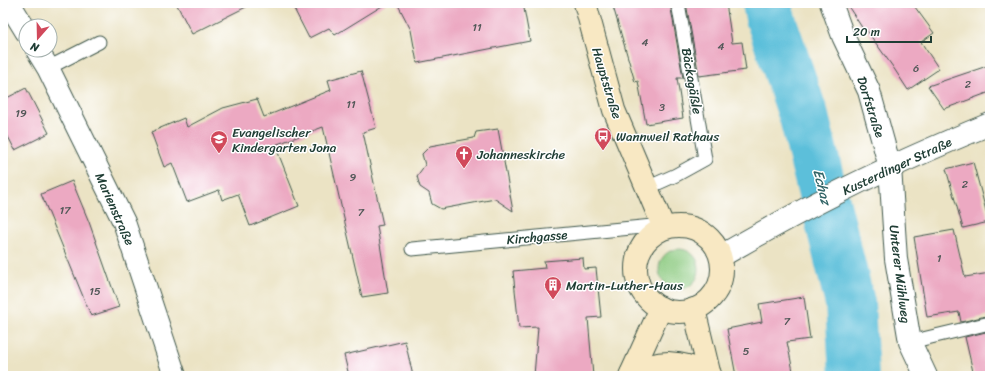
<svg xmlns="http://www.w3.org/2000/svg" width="993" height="379" viewBox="0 0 993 379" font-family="Sriracha,sans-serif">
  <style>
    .green { fill: #8cca80; stroke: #56845a }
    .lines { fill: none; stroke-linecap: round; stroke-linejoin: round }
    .river { stroke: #5cbfda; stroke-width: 50 }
    .building { fill: #eca9c2 }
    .lane-casing { stroke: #3e564a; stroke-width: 15 }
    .street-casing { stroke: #3e564a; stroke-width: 24 }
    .secondary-casing { stroke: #3e564a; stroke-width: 24 }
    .lane { stroke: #fff; stroke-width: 13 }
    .street { stroke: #fff; stroke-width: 22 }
    .secondary { stroke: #f8e8c3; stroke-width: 22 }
    .labels { text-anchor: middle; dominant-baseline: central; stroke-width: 3; stroke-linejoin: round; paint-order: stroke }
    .number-label { font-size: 11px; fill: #525858 }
    .street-label { font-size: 13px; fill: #1f3d34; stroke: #fff }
    .poi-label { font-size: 13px; fill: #1f3d34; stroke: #fff; text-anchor: start }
    .water-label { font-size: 14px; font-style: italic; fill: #316466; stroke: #fff }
  </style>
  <rect width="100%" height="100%" fill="#fff"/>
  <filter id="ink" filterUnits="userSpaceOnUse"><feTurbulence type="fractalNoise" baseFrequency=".025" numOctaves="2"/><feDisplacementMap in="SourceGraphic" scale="8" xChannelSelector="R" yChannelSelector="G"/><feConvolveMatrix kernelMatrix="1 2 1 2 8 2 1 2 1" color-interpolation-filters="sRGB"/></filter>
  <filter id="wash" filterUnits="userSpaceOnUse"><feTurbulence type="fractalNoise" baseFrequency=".012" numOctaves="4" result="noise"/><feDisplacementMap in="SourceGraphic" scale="16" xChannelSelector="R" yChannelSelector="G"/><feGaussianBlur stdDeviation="0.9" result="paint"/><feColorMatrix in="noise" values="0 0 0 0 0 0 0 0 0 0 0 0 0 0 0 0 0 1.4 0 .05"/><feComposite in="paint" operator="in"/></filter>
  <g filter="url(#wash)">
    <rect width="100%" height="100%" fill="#ebe3c4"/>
    <circle class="green" cx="679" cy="269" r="20"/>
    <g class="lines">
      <path class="river" d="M 767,3 L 770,17 L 804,117 L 850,303 L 854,376"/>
    </g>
    <g id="blocks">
      <g class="building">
        <path d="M 176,3 L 254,3 L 192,34 Z"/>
        <path d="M 291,3 L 387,3 L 335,35 L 329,28 L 309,38 Z"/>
        <path d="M 397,3 L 523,3 L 530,41 L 417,63 L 411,30 Z"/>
        <path d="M 612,3 L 670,3 L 683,78 L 677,78 L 683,118 L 646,124 L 638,81 L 635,82 Z"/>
        <path d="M 686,3 L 726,3 L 732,43 L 742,42 L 746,70 L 699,76 Z"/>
        <path d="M 846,3 L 912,3 L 934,33 L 921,42 L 939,69 L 908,90 L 893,67 L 865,28 L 863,29 Z"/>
        <path d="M 990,65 L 990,92 L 944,109 L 928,86 Z"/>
        <path d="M 361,71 L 376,128 L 363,132 L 383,225 L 377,226 L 388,293 L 362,297 L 323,127 L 275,145 L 299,206 L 250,226 L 238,194 L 222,200 L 219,190 L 187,202 L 172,163 L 164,167 L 151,132 L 184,118 L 187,127 L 223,108 L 257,99 L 264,117 L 331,90 L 328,80 Z"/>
        <path d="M 26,88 L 49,133 L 15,150 L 3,127 L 3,100 Z"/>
        <path d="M 498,129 L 513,211 L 495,199 L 441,209 L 432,204 L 429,193 L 420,187 L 417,176 L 425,165 L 422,154 L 430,146 L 474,138 L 476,132 Z"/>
        <path d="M 973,162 L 989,222 L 963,228 L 946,169 Z"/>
        <path d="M 72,181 L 89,222 L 119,307 L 91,316 L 41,194 Z"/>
        <path d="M 954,230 L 965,277 L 990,273 L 990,315 L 961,322 L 959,312 L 927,317 L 914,237 Z"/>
        <path d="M 583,258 L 584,269 L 596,268 L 601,317 L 588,318 L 593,376 L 534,376 L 538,327 L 519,328 L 513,271 L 545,268 L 544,261 Z"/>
        <path d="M 804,297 L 810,339 L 787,342 L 794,376 L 736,376 L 727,329 L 762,322 L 759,304 Z"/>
        <path d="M 990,331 L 990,376 L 974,376 L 965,337 Z"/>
        <path d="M 405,341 L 413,376 L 349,376 L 344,355 Z"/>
      </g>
    </g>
  </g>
  <g filter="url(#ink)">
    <use href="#blocks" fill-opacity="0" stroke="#3e564a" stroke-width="1"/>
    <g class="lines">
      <g class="lane-casing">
        <g id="lane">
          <path d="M 48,68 L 99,42"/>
          <path d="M 647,188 L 676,175 L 705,159 L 678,3"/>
          <path d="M 412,249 L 663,225"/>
          <path d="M 910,342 L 990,323"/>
        </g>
      </g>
      <g class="street-casing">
        <g id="street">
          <path d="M 9,3 L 26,31"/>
          <path d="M 831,3 L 843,36 L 869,91 L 890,167 L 896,259 L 910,342 L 926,376"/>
          <path d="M 37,50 L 48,68 L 124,222 L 175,376"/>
          <path d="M 721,256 C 761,233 802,210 843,190 C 891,166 941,144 990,124"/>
        </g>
      </g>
      <g class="secondary-casing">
        <g id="secondary">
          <path d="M 585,3 L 614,110 L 664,228"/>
          <circle cx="679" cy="269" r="43"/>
          <path d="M 694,309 L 710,376"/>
          <path d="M 631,374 C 660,358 681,361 710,374"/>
          <path d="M 630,376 L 661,308"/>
        </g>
      </g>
      <use href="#lane" class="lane"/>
      <use href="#street" class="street"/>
      <use href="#secondary" class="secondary"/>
    </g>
  </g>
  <defs>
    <g id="bus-pin" transform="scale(0.9)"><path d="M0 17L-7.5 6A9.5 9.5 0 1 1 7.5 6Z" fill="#d1495b" stroke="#fff"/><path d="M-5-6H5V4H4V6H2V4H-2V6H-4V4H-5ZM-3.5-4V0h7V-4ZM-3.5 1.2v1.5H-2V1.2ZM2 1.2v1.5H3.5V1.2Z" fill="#fff"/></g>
    <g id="school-pin" transform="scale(0.9)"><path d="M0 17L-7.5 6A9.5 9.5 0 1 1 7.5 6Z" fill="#d1495b" stroke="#fff"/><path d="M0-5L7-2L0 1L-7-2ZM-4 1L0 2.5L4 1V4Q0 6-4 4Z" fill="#fff"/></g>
    <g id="church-pin" transform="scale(0.9)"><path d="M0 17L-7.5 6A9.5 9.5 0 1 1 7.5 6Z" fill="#d1495b" stroke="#fff"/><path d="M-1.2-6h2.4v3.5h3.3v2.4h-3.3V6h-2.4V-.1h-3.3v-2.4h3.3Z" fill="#fff"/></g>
    <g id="building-pin" transform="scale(0.9)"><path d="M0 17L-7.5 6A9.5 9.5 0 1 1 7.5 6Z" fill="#d1495b" stroke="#fff"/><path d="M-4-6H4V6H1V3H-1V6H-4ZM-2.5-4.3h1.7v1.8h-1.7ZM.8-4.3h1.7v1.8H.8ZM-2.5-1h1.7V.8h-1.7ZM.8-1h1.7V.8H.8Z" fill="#fff"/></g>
  </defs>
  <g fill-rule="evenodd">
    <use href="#bus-pin" x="603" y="136"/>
    <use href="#school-pin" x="219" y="139"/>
    <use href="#church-pin" x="464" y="154"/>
    <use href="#building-pin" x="553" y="285"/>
  </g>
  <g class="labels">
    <g class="number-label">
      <text x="477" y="27">11</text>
      <text x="645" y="42">4</text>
      <text x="721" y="46">4</text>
      <text x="916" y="68">6</text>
      <text x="968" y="84">2</text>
      <text x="351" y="104">11</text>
      <text x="662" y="107">3</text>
      <text x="21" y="113">19</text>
      <text x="353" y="177">9</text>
      <text x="965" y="184">2</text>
      <text x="65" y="210">17</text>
      <text x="361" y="212">7</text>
      <text x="939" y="258">1</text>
      <text x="95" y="291">15</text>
      <text x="787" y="321">7</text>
      <text x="746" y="351">5</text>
    </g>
    <g class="street-label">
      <text transform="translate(692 81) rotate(80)">Bäckagäßle</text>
      <text transform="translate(607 83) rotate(73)">Hauptstraße</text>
      <text transform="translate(871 107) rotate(72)">Dorfstraße</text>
      <text transform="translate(897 166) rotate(-25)">Kusterdinger Straße</text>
      <text transform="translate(115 209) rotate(66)">Marienstraße</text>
      <text transform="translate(537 237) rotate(-5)">Kirchgasse</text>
      <text transform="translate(900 274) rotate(83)">Unterer Mühlweg</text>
    </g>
    <g class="poi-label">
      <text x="232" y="132">Evangelischer<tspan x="232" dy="15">Kindergarten Jona</tspan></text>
      <text x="616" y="136">Wannweil Rathaus</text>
      <text x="477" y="154">Johanneskirche</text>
      <text x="566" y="285">Martin-Luther-Haus</text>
    </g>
    <g class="water-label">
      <text transform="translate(822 187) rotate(76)">Echaz</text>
    </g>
  </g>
  <rect width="993" height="379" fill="none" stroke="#fff" stroke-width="16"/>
  <g transform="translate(38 38) rotate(200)"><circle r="19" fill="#ffffff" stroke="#a5b1ae"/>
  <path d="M0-3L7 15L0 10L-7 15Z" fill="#d1495b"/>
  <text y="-6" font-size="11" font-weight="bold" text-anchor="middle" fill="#1f3d34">N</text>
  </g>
  <path d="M847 36v6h84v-6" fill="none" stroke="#1f3d34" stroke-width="2"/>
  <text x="853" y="36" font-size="12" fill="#1f3d34" stroke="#ffffff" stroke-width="3" paint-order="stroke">20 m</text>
</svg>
